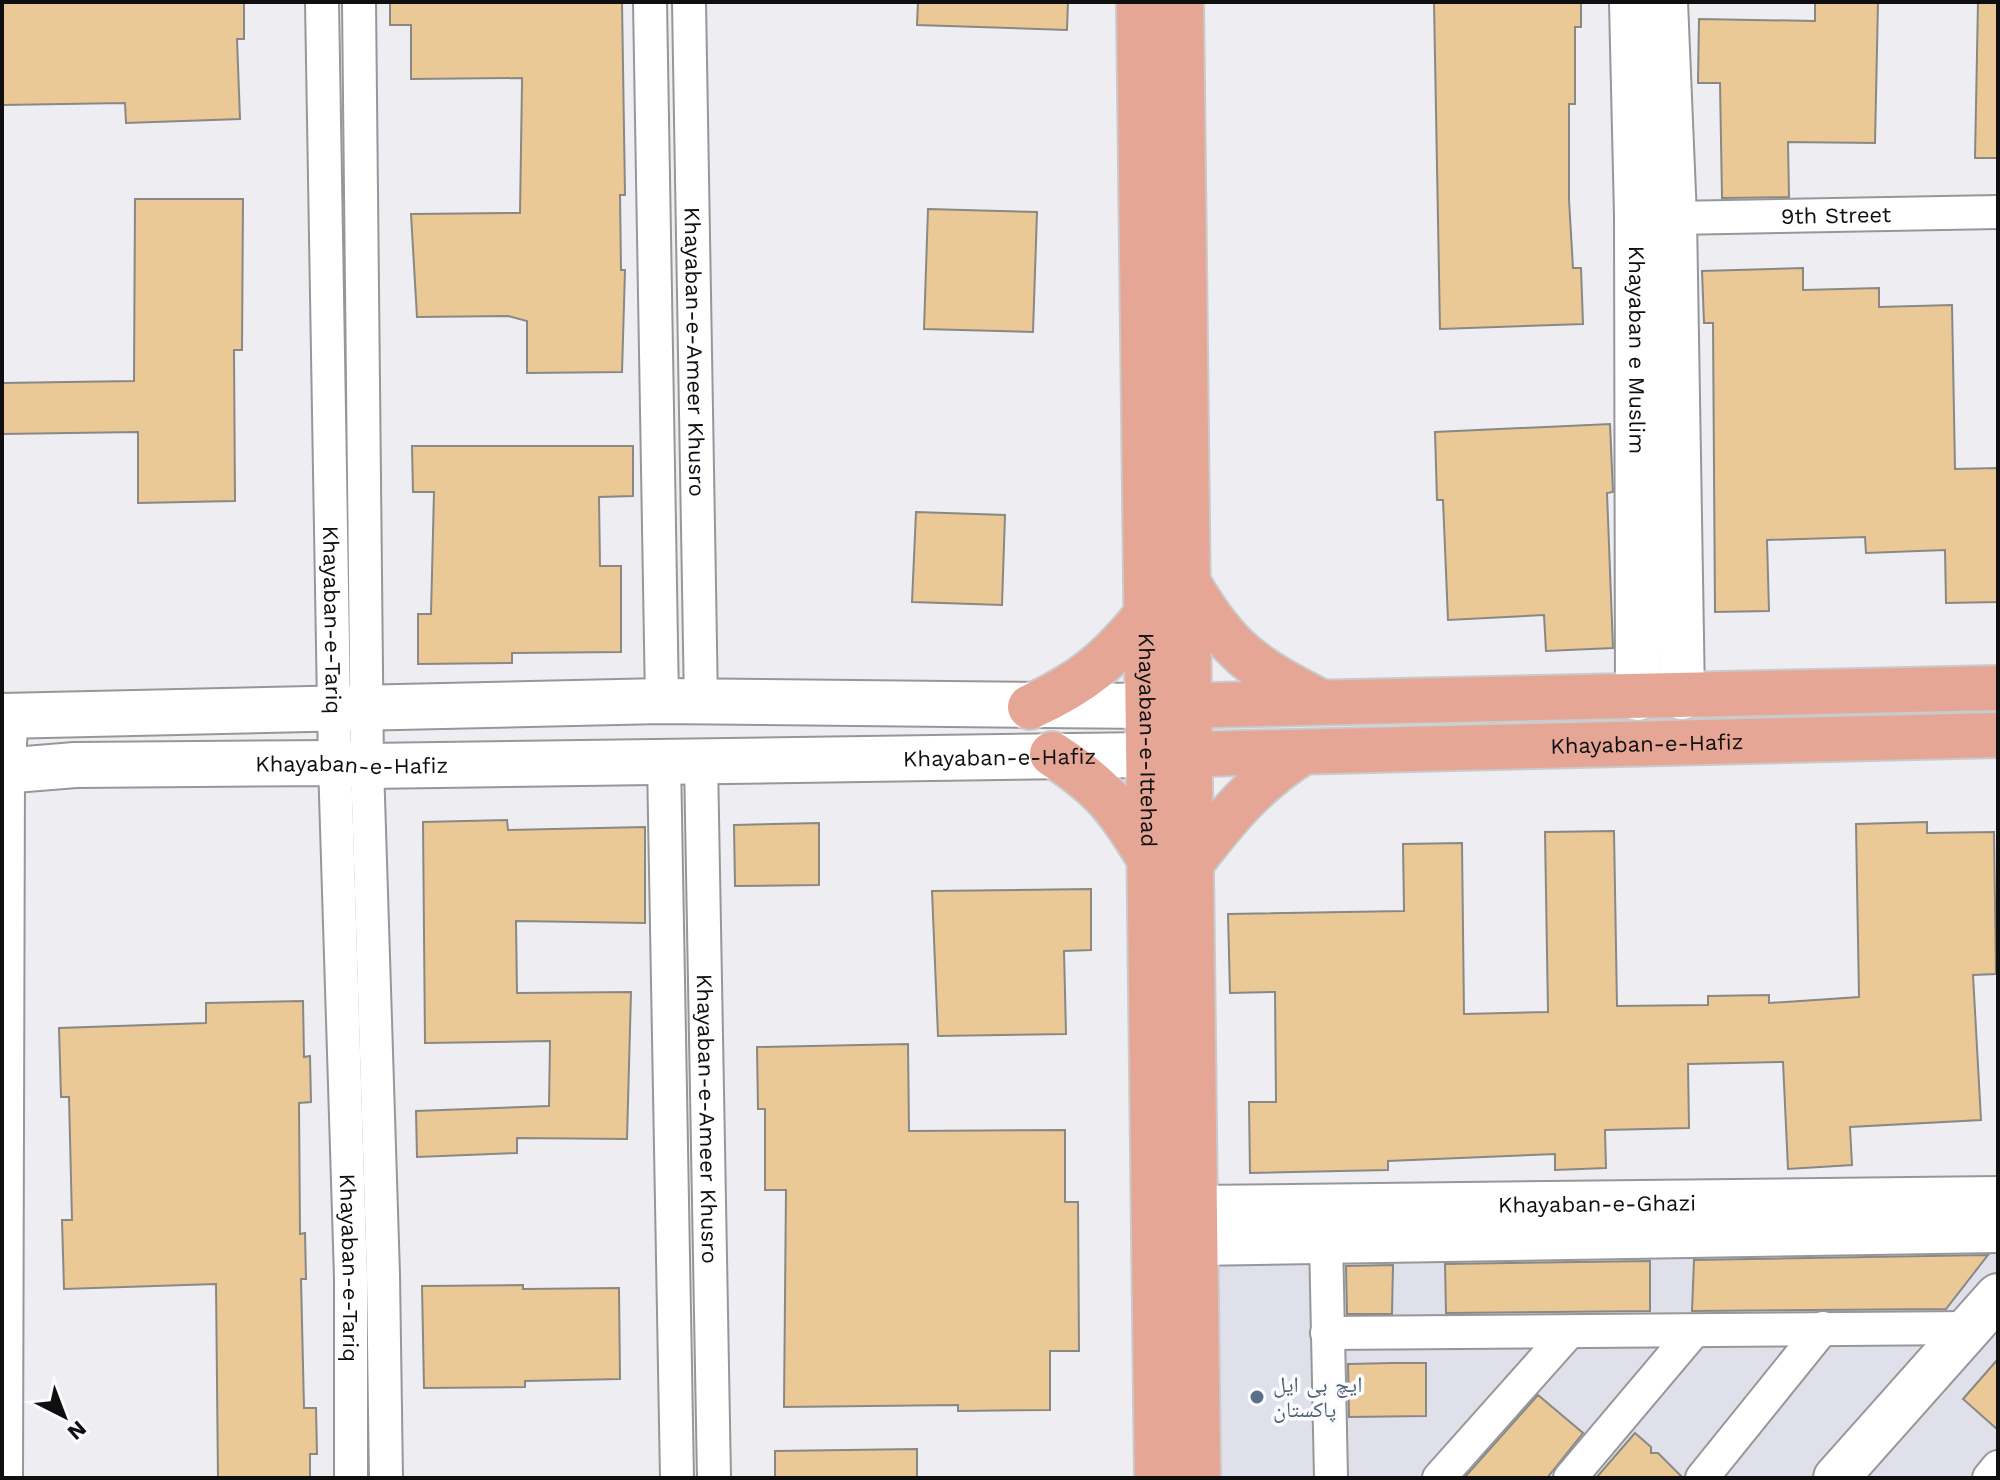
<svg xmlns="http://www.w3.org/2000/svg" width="2000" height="1480" viewBox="0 0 2000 1480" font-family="'Work Sans','Noto Naskh Arabic',sans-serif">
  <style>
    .built { fill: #e0e0ea }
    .building { fill: #ebc996; stroke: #898885; stroke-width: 2 }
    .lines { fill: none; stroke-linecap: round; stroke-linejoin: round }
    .street-casing { stroke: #97979a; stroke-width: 36 }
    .secondary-casing { stroke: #97979a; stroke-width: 48 }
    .primary-casing { stroke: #cacaca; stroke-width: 48 }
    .street { stroke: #fff; stroke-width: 32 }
    .secondary { stroke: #fff; stroke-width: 44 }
    .primary { stroke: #e6a695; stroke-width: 44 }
    .service-dot { fill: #5c6f8a; stroke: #fbfbfe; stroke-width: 3 }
    .labels { text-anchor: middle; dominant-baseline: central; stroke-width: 7; stroke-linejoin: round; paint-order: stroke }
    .street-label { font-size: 22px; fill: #0f0f10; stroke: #fbfbfe }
    .service-label { font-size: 22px; fill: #4e5e75; stroke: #fbfbfe; text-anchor: start }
  </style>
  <rect width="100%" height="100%" fill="#eeedf1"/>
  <path class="built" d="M 1998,1239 L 1998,1478 L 1217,1478 L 1212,1255 Z"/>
  <g class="building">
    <path d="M 2,2 L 244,2 L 244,39 L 237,39 L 240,119 L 126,123 L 125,103 L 2,105 Z"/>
    <path d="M 390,2 L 622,2 L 625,195 L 620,195 L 621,270 L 625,270 L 622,372 L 527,373 L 527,321 L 508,316 L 417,317 L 411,214 L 520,213 L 522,83 L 522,78 L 411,79 L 411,25 L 390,25 Z"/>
    <path d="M 918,2 L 1068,2 L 1067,30 L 917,25 Z"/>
    <path d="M 1434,2 L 1581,2 L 1581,27 L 1575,27 L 1575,104 L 1569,104 L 1569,200 L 1573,268 L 1581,268 L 1583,324 L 1440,329 Z"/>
    <path d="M 1815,2 L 1878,2 L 1875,143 L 1788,142 L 1789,197 L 1722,198 L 1720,83 L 1698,83 L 1699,19 L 1815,21 Z"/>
    <path d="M 1978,2 L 1998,2 L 1998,158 L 1975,158 Z"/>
    <path d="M 135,199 L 243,199 L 242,350 L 234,350 L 235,501 L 138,503 L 138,432 L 2,434 L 2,383 L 134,381 Z"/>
    <path d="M 928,209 L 1037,212 L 1033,332 L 924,329 Z"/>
    <path d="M 1803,268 L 1803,290 L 1879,288 L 1879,307 L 1952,305 L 1955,469 L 1998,468 L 1998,602 L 1946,603 L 1945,550 L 1866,553 L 1865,537 L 1767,540 L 1769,611 L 1715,612 L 1713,323 L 1704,323 L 1702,271 Z"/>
    <path d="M 1610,424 L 1613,492 L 1607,493 L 1613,648 L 1546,651 L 1544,615 L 1448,620 L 1443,500 L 1437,500 L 1435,432 Z"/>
    <path d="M 412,446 L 633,446 L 633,496 L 599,497 L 600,566 L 621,566 L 621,652 L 512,653 L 512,663 L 418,664 L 418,614 L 431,614 L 434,492 L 413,492 Z"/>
    <path d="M 916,512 L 1005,515 L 1002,605 L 912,602 Z"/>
    <path d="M 507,820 L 508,830 L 645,827 L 645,923 L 516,921 L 517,993 L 631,992 L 627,1139 L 517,1138 L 517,1153 L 417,1157 L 416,1111 L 549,1106 L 550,1041 L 425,1043 L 423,822 Z"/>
    <path d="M 1927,822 L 1927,833 L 1994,832 L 1996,974 L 1973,975 L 1981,1120 L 1850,1127 L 1852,1165 L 1788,1169 L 1783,1062 L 1688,1064 L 1689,1128 L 1605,1130 L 1606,1168 L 1555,1170 L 1555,1154 L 1388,1161 L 1388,1170 L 1250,1173 L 1249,1102 L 1276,1102 L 1275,992 L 1230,993 L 1228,914 L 1404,911 L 1403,844 L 1462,843 L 1464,1014 L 1548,1012 L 1545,832 L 1614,831 L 1617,1006 L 1708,1005 L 1708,996 L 1769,995 L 1769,1003 L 1859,997 L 1856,824 Z"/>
    <path d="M 819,823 L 819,885 L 735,886 L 734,825 Z"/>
    <path d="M 1091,889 L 1091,950 L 1064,951 L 1066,1034 L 938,1036 L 932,891 Z"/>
    <path d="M 303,1001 L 304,1057 L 310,1056 L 311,1102 L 299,1103 L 300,1234 L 305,1233 L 306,1279 L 301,1279 L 304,1408 L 316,1408 L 317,1454 L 310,1454 L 310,1478 L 218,1478 L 216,1284 L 64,1289 L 62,1220 L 72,1220 L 69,1097 L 61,1097 L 59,1028 L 206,1023 L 206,1003 Z"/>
    <path d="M 908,1044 L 909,1131 L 1065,1130 L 1065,1202 L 1078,1202 L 1079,1351 L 1050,1351 L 1050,1410 L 958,1411 L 958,1405 L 784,1407 L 786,1190 L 765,1190 L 765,1109 L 758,1109 L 757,1047 Z"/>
    <path d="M 1988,1255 L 1946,1309 L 1692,1311 L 1694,1260 Z"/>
    <path d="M 1650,1261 L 1650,1311 L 1446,1313 L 1445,1264 Z"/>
    <path d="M 1393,1265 L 1392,1314 L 1347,1314 L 1346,1266 Z"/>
    <path d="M 523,1285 L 523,1289 L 619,1288 L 620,1379 L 525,1381 L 525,1387 L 424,1388 L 422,1286 Z"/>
    <path d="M 1998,1359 L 1998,1430 L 1963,1399 Z"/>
    <path d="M 1393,1363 L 1426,1363 L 1426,1416 L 1349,1417 L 1348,1364 Z"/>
    <path d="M 1538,1395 L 1583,1433 L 1547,1478 L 1464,1478 Z"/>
    <path d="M 1635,1433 L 1651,1447 L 1651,1453 L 1658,1453 L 1683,1478 L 1596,1478 Z"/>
    <path d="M 917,1449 L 917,1478 L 775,1478 L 775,1451 Z"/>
  </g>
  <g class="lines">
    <g class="street-casing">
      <g id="street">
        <path id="s1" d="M 322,2 L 335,763 L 351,1277 L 351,1478"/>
        <path d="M 359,2 L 367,766 L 383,1275 L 386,1478"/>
        <path d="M 650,2 L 662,701"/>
        <path id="s2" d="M 689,2 L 701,703"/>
        <path id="s3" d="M 1674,218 L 1998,212"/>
        <path d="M 664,761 L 677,1478"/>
        <path id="s4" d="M 701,761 L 714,1478"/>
        <path d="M 1326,1239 L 1331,1478"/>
        <path d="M 1327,1333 L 1970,1328"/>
        <path d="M 6,1478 L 8,771 L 12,716"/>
        <path d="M 1439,1478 L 1568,1333"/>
        <path d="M 1570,1478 L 1694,1331"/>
        <path d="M 1702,1478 L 1823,1328"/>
        <path d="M 1989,1478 L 1998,1467"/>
      </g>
    </g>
    <g class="secondary-casing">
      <g id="secondary">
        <path id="s5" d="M 1632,2 L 1637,216 L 1638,698"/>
        <path d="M 1665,2 L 1674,218 L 1682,697"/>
        <path d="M 2,716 L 662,701 L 1149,706"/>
        <path id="s6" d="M 2,771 L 75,765 L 335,763 L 367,766 L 1148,755"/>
        <path id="s7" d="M 1195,1208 L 1998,1199"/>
        <path d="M 1195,1243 L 1998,1230"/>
        <path d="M 1836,1478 L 1998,1296"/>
      </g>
    </g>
    <g class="primary-casing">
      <g id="primary">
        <path id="s8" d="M 1139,2 L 1157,1478"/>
        <path d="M 1181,2 L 1198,1478"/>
        <path d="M 1190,586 C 1228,651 1253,667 1319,701"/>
        <path d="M 1164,706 L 1998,688"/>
        <path d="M 1030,707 C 1083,683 1111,659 1147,614"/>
        <path d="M 1052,754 C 1103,787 1119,808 1150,860"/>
        <path id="s9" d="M 1161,755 L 1998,735"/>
        <path d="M 1192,862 C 1227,817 1254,783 1303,752"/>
      </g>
    </g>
    <use href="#street" class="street"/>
    <use href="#secondary" class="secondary"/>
    <use href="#primary" class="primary"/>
  </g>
  <circle class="service-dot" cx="1257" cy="1397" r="8"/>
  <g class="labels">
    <g class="street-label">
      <text stroke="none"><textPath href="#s3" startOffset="162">9th Street</textPath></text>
      <text stroke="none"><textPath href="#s5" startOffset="348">Khayaban e Muslim</textPath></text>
      <text stroke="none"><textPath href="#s2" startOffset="350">Khayaban-e-Ameer Khusro</textPath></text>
      <text stroke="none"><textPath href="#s1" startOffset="618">Khayaban-e-Tariq</textPath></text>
      <text stroke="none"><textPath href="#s8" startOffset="738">Khayaban-e-Ittehad</textPath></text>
      <text stroke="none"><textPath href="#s9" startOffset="486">Khayaban-e-Hafiz</textPath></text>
      <text stroke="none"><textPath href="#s6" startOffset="998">Khayaban-e-Hafiz</textPath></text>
      <text stroke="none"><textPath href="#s6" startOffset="350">Khayaban-e-Hafiz</textPath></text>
      <text stroke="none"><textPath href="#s4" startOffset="358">Khayaban-e-Ameer Khusro</textPath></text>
      <text stroke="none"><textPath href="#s7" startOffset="402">Khayaban-e-Ghazi</textPath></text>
      <text stroke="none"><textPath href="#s1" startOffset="1266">Khayaban-e-Tariq</textPath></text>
    </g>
    <g class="service-label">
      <text x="1273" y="1384">ایچ بی ایل<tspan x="1273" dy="25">پاکستان</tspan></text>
    </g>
  </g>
  <rect width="2000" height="1480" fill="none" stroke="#0f0f10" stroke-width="8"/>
  <g transform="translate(64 1416) rotate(138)" stroke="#fbfbfe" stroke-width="6" paint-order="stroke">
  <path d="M0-6L14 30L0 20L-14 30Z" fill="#0f0f10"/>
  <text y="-12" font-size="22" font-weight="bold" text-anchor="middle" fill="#0f0f10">N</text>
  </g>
</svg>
